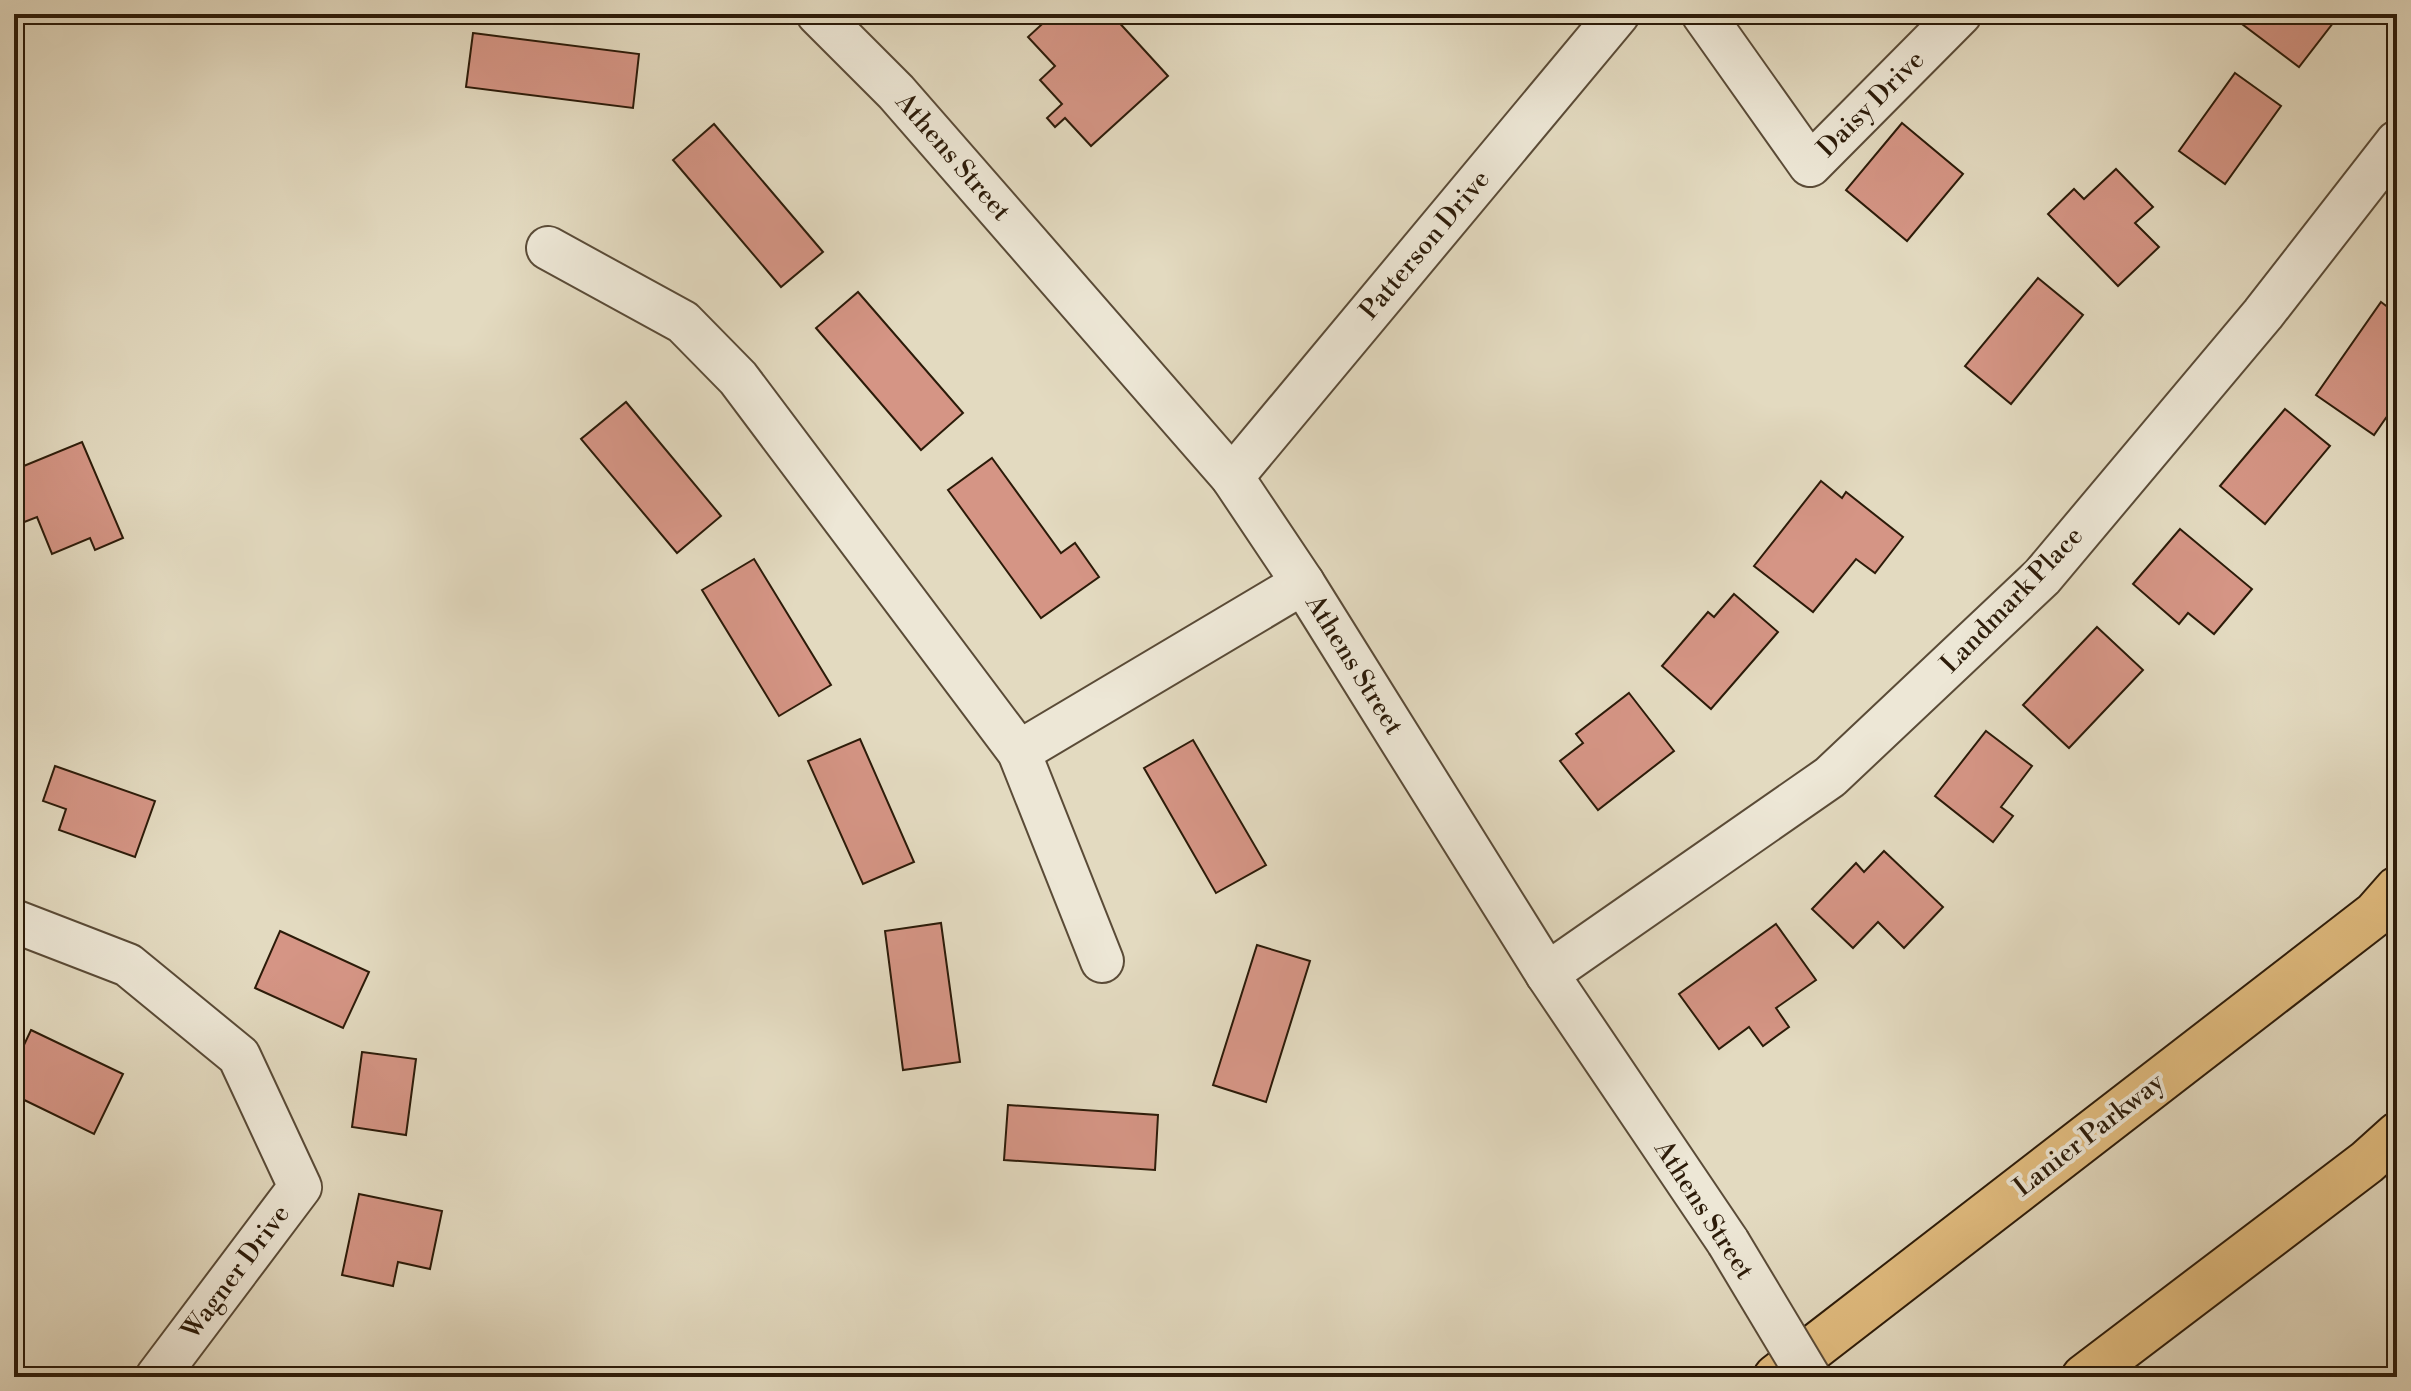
<svg xmlns="http://www.w3.org/2000/svg" width="2411" height="1391" viewBox="0 0 2411 1391" font-family="'Libre Bodoni',serif">
  <style>
    .building { fill: #d59585; stroke: #2c1b09; stroke-width: 2 }
    .lines { fill: none; stroke-linecap: round; stroke-linejoin: round }
    .minor-casing { stroke: #5a4b37; stroke-width: 46 }
    .motorway-casing { stroke: #2c1b09; stroke-width: 48 }
    .minor { stroke: #ede7d6; stroke-width: 42 }
    .motorway { stroke: #e2bd80; stroke-width: 44 }
    .minor-bridge-casing { stroke: #5a4b37; stroke-width: 46; stroke-linecap: butt }
    .minor-bridge { stroke: #ede7d6; stroke-width: 42 }
    .labels { text-anchor: middle; dominant-baseline: central; stroke-width: 8; stroke-linejoin: round; paint-order: stroke }
    .street-label { font-size: 26px; fill: #2c1b09; stroke: #ede7d6 }
  </style>
  <rect width="100%" height="100%" fill="#e3dac0"/>
  <filter id="stains"><feTurbulence type="fractalNoise" baseFrequency=".0025" numOctaves="4"/><feColorMatrix values="0 0 0 0 .2 0 0 0 0 .09 0 0 0 0 .02 0 0 0 .5 -.17"/></filter>
  <radialGradient id="worn" r=".72"><stop offset=".6" stop-color="#630" stop-opacity="0"/><stop offset="1" stop-color="#630" stop-opacity=".3"/></radialGradient>
  <g class="building">
    <path d="M 1053,14 L 1120,14 L 1115,18 L 1168,76 L 1091,146 L 1065,118 L 1055,127 L 1047,118 L 1062,104 L 1040,80 L 1055,66 L 1028,37 Z"/>
    <path d="M 2237,14 L 2340,14 L 2299,67 L 2234,18 Z"/>
    <path d="M 473,33 L 639,54 L 633,108 L 466,87 Z"/>
    <path d="M 2235,73 L 2281,106 L 2225,184 L 2179,151 Z"/>
    <path d="M 1902,123 L 1963,174 L 1907,241 L 1846,190 Z"/>
    <path d="M 714,124 L 823,252 L 781,287 L 673,160 Z"/>
    <path d="M 2116,169 L 2153,207 L 2135,223 L 2159,247 L 2118,286 L 2048,214 L 2074,189 L 2084,199 Z"/>
    <path d="M 2038,278 L 2083,315 L 2011,404 L 1965,366 Z"/>
    <path d="M 858,292 L 963,413 L 921,450 L 816,328 Z"/>
    <path d="M 2381,302 L 2397,314 L 2397,402 L 2374,435 L 2316,395 Z"/>
    <path d="M 626,402 L 721,516 L 677,553 L 581,439 Z"/>
    <path d="M 2285,409 L 2330,446 L 2265,524 L 2220,486 Z"/>
    <path d="M 82,442 L 123,538 L 95,550 L 90,538 L 52,554 L 37,517 L 14,526 L 14,470 Z"/>
    <path d="M 992,458 L 1061,553 L 1075,543 L 1099,577 L 1041,618 L 948,490 Z"/>
    <path d="M 1821,481 L 1842,498 L 1846,492 L 1903,537 L 1875,573 L 1856,559 L 1813,612 L 1754,566 Z"/>
    <path d="M 2180,529 L 2252,589 L 2214,634 L 2188,613 L 2179,624 L 2133,584 Z"/>
    <path d="M 754,559 L 831,685 L 779,716 L 702,590 Z"/>
    <path d="M 1734,594 L 1778,632 L 1711,709 L 1662,666 L 1708,612 L 1714,617 Z"/>
    <path d="M 2097,627 L 2143,670 L 2069,748 L 2023,705 Z"/>
    <path d="M 1629,693 L 1674,751 L 1598,810 L 1560,761 L 1583,743 L 1576,734 Z"/>
    <path d="M 1986,731 L 2032,766 L 2001,807 L 2013,816 L 1993,842 L 1935,796 Z"/>
    <path d="M 860,739 L 914,862 L 863,884 L 808,761 Z"/>
    <path d="M 1193,740 L 1266,865 L 1216,893 L 1144,768 Z"/>
    <path d="M 55,766 L 155,801 L 135,857 L 59,830 L 66,809 L 43,801 Z"/>
    <path d="M 1884,851 L 1943,907 L 1904,948 L 1878,922 L 1853,948 L 1812,909 L 1856,863 L 1864,872 Z"/>
    <path d="M 941,923 L 960,1062 L 903,1070 L 885,931 Z"/>
    <path d="M 1776,924 L 1816,980 L 1776,1008 L 1789,1027 L 1763,1046 L 1749,1027 L 1719,1049 L 1679,994 Z"/>
    <path d="M 280,931 L 369,972 L 343,1028 L 255,988 Z"/>
    <path d="M 1257,945 L 1310,961 L 1266,1102 L 1213,1085 Z"/>
    <path d="M 31,1030 L 123,1074 L 94,1134 L 14,1095 L 14,1066 Z"/>
    <path d="M 362,1052 L 416,1059 L 406,1135 L 352,1127 Z"/>
    <path d="M 1008,1105 L 1158,1115 L 1155,1170 L 1004,1160 Z"/>
    <path d="M 359,1194 L 442,1211 L 430,1269 L 398,1262 L 393,1286 L 342,1275 Z"/>
  </g>
  <g class="lines">
    <g class="minor-casing">
      <g id="minor">
        <path d="M 818,14 L 896,92 L 1232,477 L 1303,583 L 1547,974 L 1728,1242"/>
        <path d="M 1703,14 L 1810,165 L 1960,14"/>
        <path d="M 548,248 L 683,322 L 738,378 L 1019,752 L 1102,961"/>
        <path d="M 1232,477 L 1618,14"/>
        <path d="M 1019,752 L 1303,583"/>
        <path d="M 14,921 L 128,965 L 239,1056 L 300,1187 L 157,1377"/>
        <path d="M 1547,974 L 1830,777 L 2042,577 L 2263,314 L 2397,142"/>
      </g>
    </g>
    <g class="motorway-casing">
      <g id="motorway">
        <path d="M 1776,1377 L 2375,914 L 2397,889"/>
        <path d="M 2084,1377 L 2367,1162 L 2397,1135"/>
      </g>
    </g>
    <use href="#minor" class="minor"/>
    <use href="#motorway" class="motorway"/>
    <g class="minor-bridge-casing">
      <path id="minor-bridge" d="M 1728,1242 L 1809,1377"/>
    </g>
    <use href="#minor-bridge" class="minor-bridge"/>
  </g>
  <g class="labels">
    <g class="street-label">
      <text transform="translate(1871 104) rotate(-45)">Daisy Drive</text>
      <text transform="translate(953 157) rotate(49)">Athens Street</text>
      <text transform="translate(1425 245) rotate(-50)">Patterson Drive</text>
      <text transform="translate(2012 600) rotate(-46)">Landmark Place</text>
      <text transform="translate(1354 665) rotate(58)">Athens Street</text>
      <text transform="translate(2089 1135) rotate(-38)">Lanier Parkway</text>
      <text transform="translate(1704 1210) rotate(57)">Athens Street</text>
      <text transform="translate(236 1272) rotate(-53)">Wagner Drive</text>
    </g>
  </g>
  <rect width="2411" height="1391" fill="none" stroke="#e3dac0" stroke-width="48"/>
  <rect x="16" y="16" width="2379" height="1359" fill="none" stroke="#2c1b09" stroke-width="4"/>
  <rect x="24" y="24" width="2363" height="1343" fill="none" stroke="#2c1b09" stroke-width="2"/>
  <rect width="100%" height="100%" filter="url(#stains)"/>
  <rect width="100%" height="100%" fill="url(#worn)"/>
</svg>
